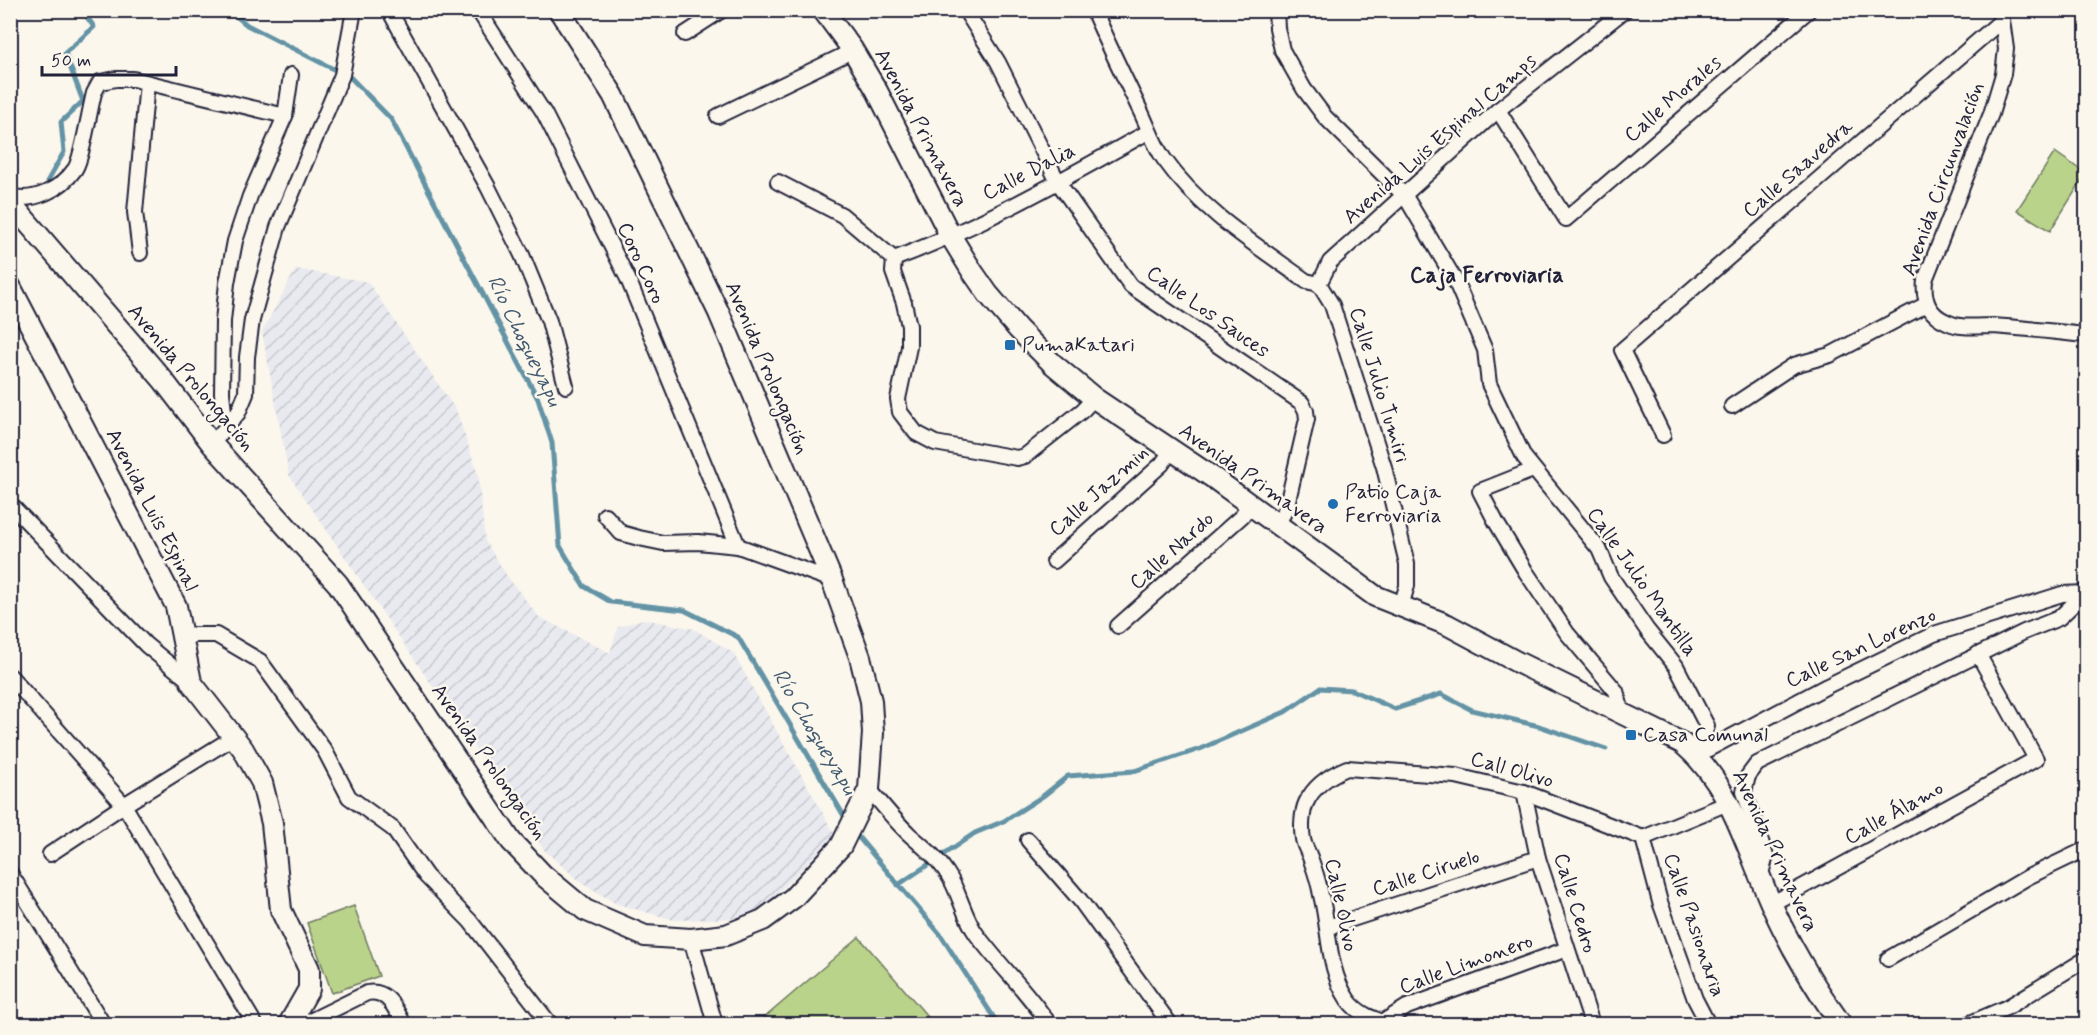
<svg xmlns="http://www.w3.org/2000/svg" width="2097" height="1035" viewBox="0 0 2097 1035" font-family="Mynerve,sans-serif">
  <style>
    .industrial { fill: url(#industrial-furrows) }
    .green { fill: #bad38a; stroke: #6e7a62; stroke-width: 1.5 }
    .lines { fill: none; stroke-linecap: round; stroke-linejoin: round }
    .stream { stroke: #6393a5; stroke-width: 5 }
    .street-casing { stroke: #22223b; stroke-width: 18 }
    .secondary-casing { stroke: #22223b; stroke-width: 24 }
    .street { stroke: #fbf7ec; stroke-width: 14 }
    .secondary { stroke: #fbf7ec; stroke-width: 20 }
    .poi-dot { fill: #1f6fb2; stroke: #fbf7ec; stroke-width: 2 }
    .labels { text-anchor: middle; dominant-baseline: central; stroke-width: 5; stroke-linejoin: round; paint-order: stroke }
    .street-label { font-size: 21px; fill: #22223b; stroke: #fbf7ec }
    .poi-label { font-size: 21px; fill: #22223b; stroke: #fbf7ec; text-anchor: start }
    .neighbourhood-label { font-size: 22px; font-weight: bold; fill: #22223b; stroke: #fbf7ec }
    .water-label { font-size: 22px; font-style: italic; fill: #435b70; stroke: #fbf7ec }
  </style>
  <defs>
    <pattern id="industrial-furrows" width="10" height="10" patternUnits="userSpaceOnUse" patternTransform="scale(1.5)"><rect width="10" height="10" fill="#e9e9f0"/><path d="M-1 1l2-2M0 10L10 0M9 11l2-2" fill="none" stroke="#c8c8cf"/></pattern>
  </defs>
  <rect width="100%" height="100%" fill="#fbf7ec"/>
  <filter id="ink" filterUnits="userSpaceOnUse"><feTurbulence type="fractalNoise" baseFrequency=".0167" numOctaves="2"/><feDisplacementMap in="SourceGraphic" scale="12" xChannelSelector="R" yChannelSelector="G"/><feConvolveMatrix kernelMatrix="1 2 1 2 8 2 1 2 1" color-interpolation-filters="sRGB"/></filter>
  <g filter="url(#ink)">
    <path class="industrial" d="M 296,269 L 368,282 L 456,410 L 478,474 L 485,541 L 509,579 L 539,617 L 610,653 L 618,627 L 643,619 L 694,629 L 733,653 L 835,835 L 753,918 L 674,920 L 617,904 L 583,884 L 544,850 L 289,475 L 262,332 Z"/>
    <g class="green">
      <path d="M 2055,152 L 2086,174 L 2050,231 L 2017,210 Z"/>
      <path d="M 354,906 L 379,976 L 332,993 L 307,923 Z"/>
      <path d="M 859,937 L 934,1024 L 757,1024 Z"/>
    </g>
    <g class="lines">
      <g class="stream">
        <path d="M 229,10 L 247,25 L 351,78 L 391,119 L 538,399 L 552,443 L 560,546 L 584,586 L 611,602 L 684,610 L 738,637 L 847,821"/>
        <path d="M 48,180 L 64,152 L 61,122 L 83,101 L 65,53 L 94,27 L 82,10"/>
        <path d="M 854,832 L 940,934 L 998,1024"/>
        <path d="M 898,885 L 975,833 L 1004,821 L 1043,796 L 1068,776 L 1134,771 L 1200,749 L 1285,712 L 1320,688 L 1352,690 L 1395,709 L 1441,694 L 1472,710 L 1539,726 L 1606,749"/>
      </g>
      <g class="street-casing">
        <g id="street">
          <path d="M 389,10 L 488,187 L 522,255 L 549,321 L 566,386"/>
          <path d="M 478,10 L 544,113 L 628,279 L 738,546"/>
          <path d="M 965,10 L 998,62 L 1058,182 L 1131,286 L 1302,403 L 1306,411 L 1307,419 L 1286,509 L 1278,523"/>
          <path d="M 1093,10 C 1108,44 1124,77 1140,110 C 1148,126 1153,143 1164,159 C 1200,210 1256,245 1306,281 L 1319,284"/>
          <path d="M 1276,10 L 1277,28 L 1282,50 L 1304,89 L 1325,117 L 1405,196 L 1455,280 L 1485,350 L 1489,384 L 1524,457 L 1599,549 L 1611,577 L 1647,630 L 1676,666 L 1707,726 L 1697,755"/>
          <path d="M 1998,10 L 2002,20 L 2006,49 L 2003,74 L 1991,114 L 1925,280 C 1923,299 1928,314 1947,322 C 1961,329 1978,326 1993,326 C 2024,328 2055,332 2086,335"/>
          <path d="M 685,34 L 722,10"/>
          <path d="M 1498,110 L 1566,219 L 1809,10"/>
          <path d="M 718,116 L 842,56 L 852,49"/>
          <path d="M 778,182 L 842,215 L 894,259 L 893,272 L 904,303 L 909,326 L 909,347 L 898,399 L 900,412 L 916,433 L 935,443 L 1017,458 L 1025,456 L 1083,410 L 1094,398"/>
          <path d="M 10,196 C 34,203 61,189 75,169 C 82,159 90,108 94,93 L 100,82 L 116,79 L 133,79 L 285,116"/>
          <path d="M 140,253 L 135,212 L 147,83"/>
          <path d="M 894,259 C 982,226 1066,178 1148,132"/>
          <path d="M 1319,284 L 1330,262 L 1498,110 L 1625,10"/>
          <path d="M 1319,284 L 1332,305 L 1384,467 L 1407,564 L 1407,586 L 1401,606"/>
          <path d="M 1732,406 L 1794,365 L 1830,355 L 1927,304"/>
          <path d="M 231,422 L 226,418 L 224,412 L 222,393 L 223,321 L 227,283 L 235,241 L 250,196 L 285,116 L 291,75"/>
          <path d="M 1663,435 L 1622,350 L 2002,20"/>
          <path d="M 212,444 L 238,413 L 246,394 L 247,357 L 252,320 L 278,227 L 342,75 L 354,10"/>
          <path d="M 1533,470 L 1480,491 L 1496,522 L 1526,572 L 1567,633 L 1616,691 L 1623,715"/>
          <path d="M 10,504 L 146,645 L 191,682"/>
          <path d="M 605,515 L 621,533 L 639,538 L 663,543 L 698,542 L 738,546 L 832,580"/>
          <path d="M 1054,561 L 1162,464 L 1171,451"/>
          <path d="M 1118,626 L 1242,516 L 1250,504"/>
          <path d="M 182,635 L 216,635 L 260,661 L 325,751 L 349,797 L 393,829 L 426,876 L 470,921 L 550,1024"/>
          <path d="M 10,676 L 124,805 L 255,1024"/>
          <path d="M 1697,755 L 1827,686 L 1934,634 L 2062,594 L 2086,593"/>
          <path d="M 869,789 C 882,804 894,820 909,834 C 922,846 937,857 947,873 C 960,892 963,916 977,935 C 1000,966 1028,992 1049,1024"/>
          <path d="M 1524,792 L 1538,858 L 1592,1024"/>
          <path d="M 1643,838 L 1660,902 L 1695,999 L 1708,1024"/>
          <path d="M 1643,838 L 1728,803"/>
          <path d="M 1028,840 L 1080,900 L 1170,1024"/>
          <path d="M 50,854 L 124,805 L 234,737"/>
          <path d="M 10,873 L 103,1024"/>
          <path d="M 1760,877 L 1766,856 L 1744,792 L 1748,776 L 1757,764 L 2024,632 L 2059,618 L 2084,594"/>
          <path d="M 1771,904 L 2036,759 L 1978,654"/>
          <path d="M 1328,927 L 1538,858"/>
          <path d="M 691,939 L 715,1024"/>
          <path d="M 1888,959 L 2028,877 L 2084,850 L 2086,853"/>
          <path d="M 294,1018 L 310,1021 L 367,993 C 388,989 395,1009 404,1024"/>
          <path d="M 1383,1022 L 1407,1007 L 1567,949"/>
          <path d="M 1390,1024 C 1374,1019 1359,1015 1348,1000 C 1327,969 1330,930 1321,895 C 1319,883 1315,871 1311,860 C 1309,853 1304,846 1303,839 C 1301,829 1302,812 1306,803 C 1314,785 1330,775 1347,768 L 1456,776 L 1524,792 L 1643,838"/>
          <path d="M 1968,1024 L 2008,1007 L 2086,959"/>
        </g>
      </g>
      <g class="secondary-casing">
        <g id="secondary">
          <path d="M 823,10 L 852,49 L 877,91 L 950,235 L 972,271 L 988,294 L 1018,329 L 1053,364 L 1094,398 L 1215,479 L 1375,596 L 1448,625 L 1517,662 L 1682,743 C 1730,783 1746,846 1770,901 C 1789,945 1814,986 1841,1024"/>
          <path d="M 10,202 L 163,380 L 212,444 L 338,584 L 511,841 L 543,875 L 585,910 L 645,936 L 691,939 L 726,935 L 763,920 L 793,898 L 841,846 L 869,789 L 873,733 L 871,701 L 860,657 L 832,580 L 719,313 L 613,95 L 559,10"/>
          <path d="M 10,286 L 176,606 L 191,682 L 243,749 L 262,783 L 272,823 L 281,910 L 309,969 L 309,989 L 289,1024"/>
        </g>
      </g>
      <use href="#street" class="street"/>
      <use href="#secondary" class="secondary"/>
    </g>
  </g>
  <g class="poi-dot">
    <rect x="1004" y="339" width="12" height="12" rx="3"/>
    <circle cx="1333" cy="504" r="6"/>
    <rect x="1625" y="729" width="12" height="12" rx="3"/>
  </g>
  <g class="labels">
    <g class="street-label">
      <text transform="translate(1673 99) rotate(-41)">Calle Morales</text>
      <text transform="translate(921 128) rotate(62)">Avenida Primavera</text>
      <text transform="translate(1440 139) rotate(-41)">Avenida Luis Espinal Camps</text>
      <text transform="translate(1798 169) rotate(-41)">Calle Saavedra</text>
      <text transform="translate(1029 172) rotate(-27)">Calle Dalia</text>
      <text transform="translate(1943 179) rotate(-70)">Avenida Circunvalación</text>
      <text transform="translate(641 263) rotate(65)">Coro Coro</text>
      <text transform="translate(1208 312) rotate(35)">Calle Los Sauces</text>
      <text transform="translate(767 368) rotate(67)">Avenida Prolongación</text>
      <text transform="translate(191 378) rotate(50)">Avenida Prolongación</text>
      <text transform="translate(1379 385) rotate(73)">Calle Julio Tumiri</text>
      <text transform="translate(1253 479) rotate(35)">Avenida Primavera</text>
      <text transform="translate(1099 491) rotate(-42)">Calle Jazmin</text>
      <text transform="translate(152 510) rotate(63)">Avenida Luis Espinal</text>
      <text transform="translate(1172 551) rotate(-42)">Calle Nardo</text>
      <text transform="translate(1642 582) rotate(55)">Calle Julio Mantilla</text>
      <text transform="translate(1861 648) rotate(-25)">Calle San Lorenzo</text>
      <text transform="translate(489 762) rotate(55)">Avenida Prolongación</text>
      <text transform="translate(1512 770) rotate(16)">Call Olivo</text>
      <text transform="translate(1894 813) rotate(-29)">Calle Álamo</text>
      <text transform="translate(1775 851) rotate(65)">Avenida Primavera</text>
      <text transform="translate(1426 873) rotate(-18)">Calle Ciruelo</text>
      <text transform="translate(1575 903) rotate(73)">Calle Cedro</text>
      <text transform="translate(1341 905) rotate(78)">Calle Olivo</text>
      <text transform="translate(1694 925) rotate(71)">Calle Pasionaria</text>
      <text transform="translate(1466 964) rotate(-20)">Calle Limonero</text>
    </g>
    <g class="poi-label">
      <text x="1022" y="345">PumaKatari</text>
      <text x="1345" y="492">Patio Caja<tspan x="1345" dy="24">Ferroviaria</tspan></text>
      <text x="1643" y="735">Casa Comunal</text>
    </g>
    <g class="neighbourhood-label">
      <text x="1487" y="276">Caja Ferroviaria</text>
    </g>
    <g class="water-label">
      <text transform="translate(524 341) rotate(64)">Río Choqueyapu</text>
      <text transform="translate(814 732) rotate(59)">Río Choqueyapu</text>
    </g>
  </g>
  <rect width="2097" height="1035" fill="none" stroke="#fbf7ec" stroke-width="36"/>
  <rect x="18" y="18" width="2061" height="999" fill="none" stroke="#22223b" stroke-width="2" filter="url(#ink)"/>
  <path d="M42 66v9h134v-9" fill="none" stroke="#22223b" stroke-width="3"/>
  <text x="51" y="66" font-size="18" fill="#22223b" stroke="#fbf7ec" stroke-width="4.5" paint-order="stroke">50 m</text>
</svg>
